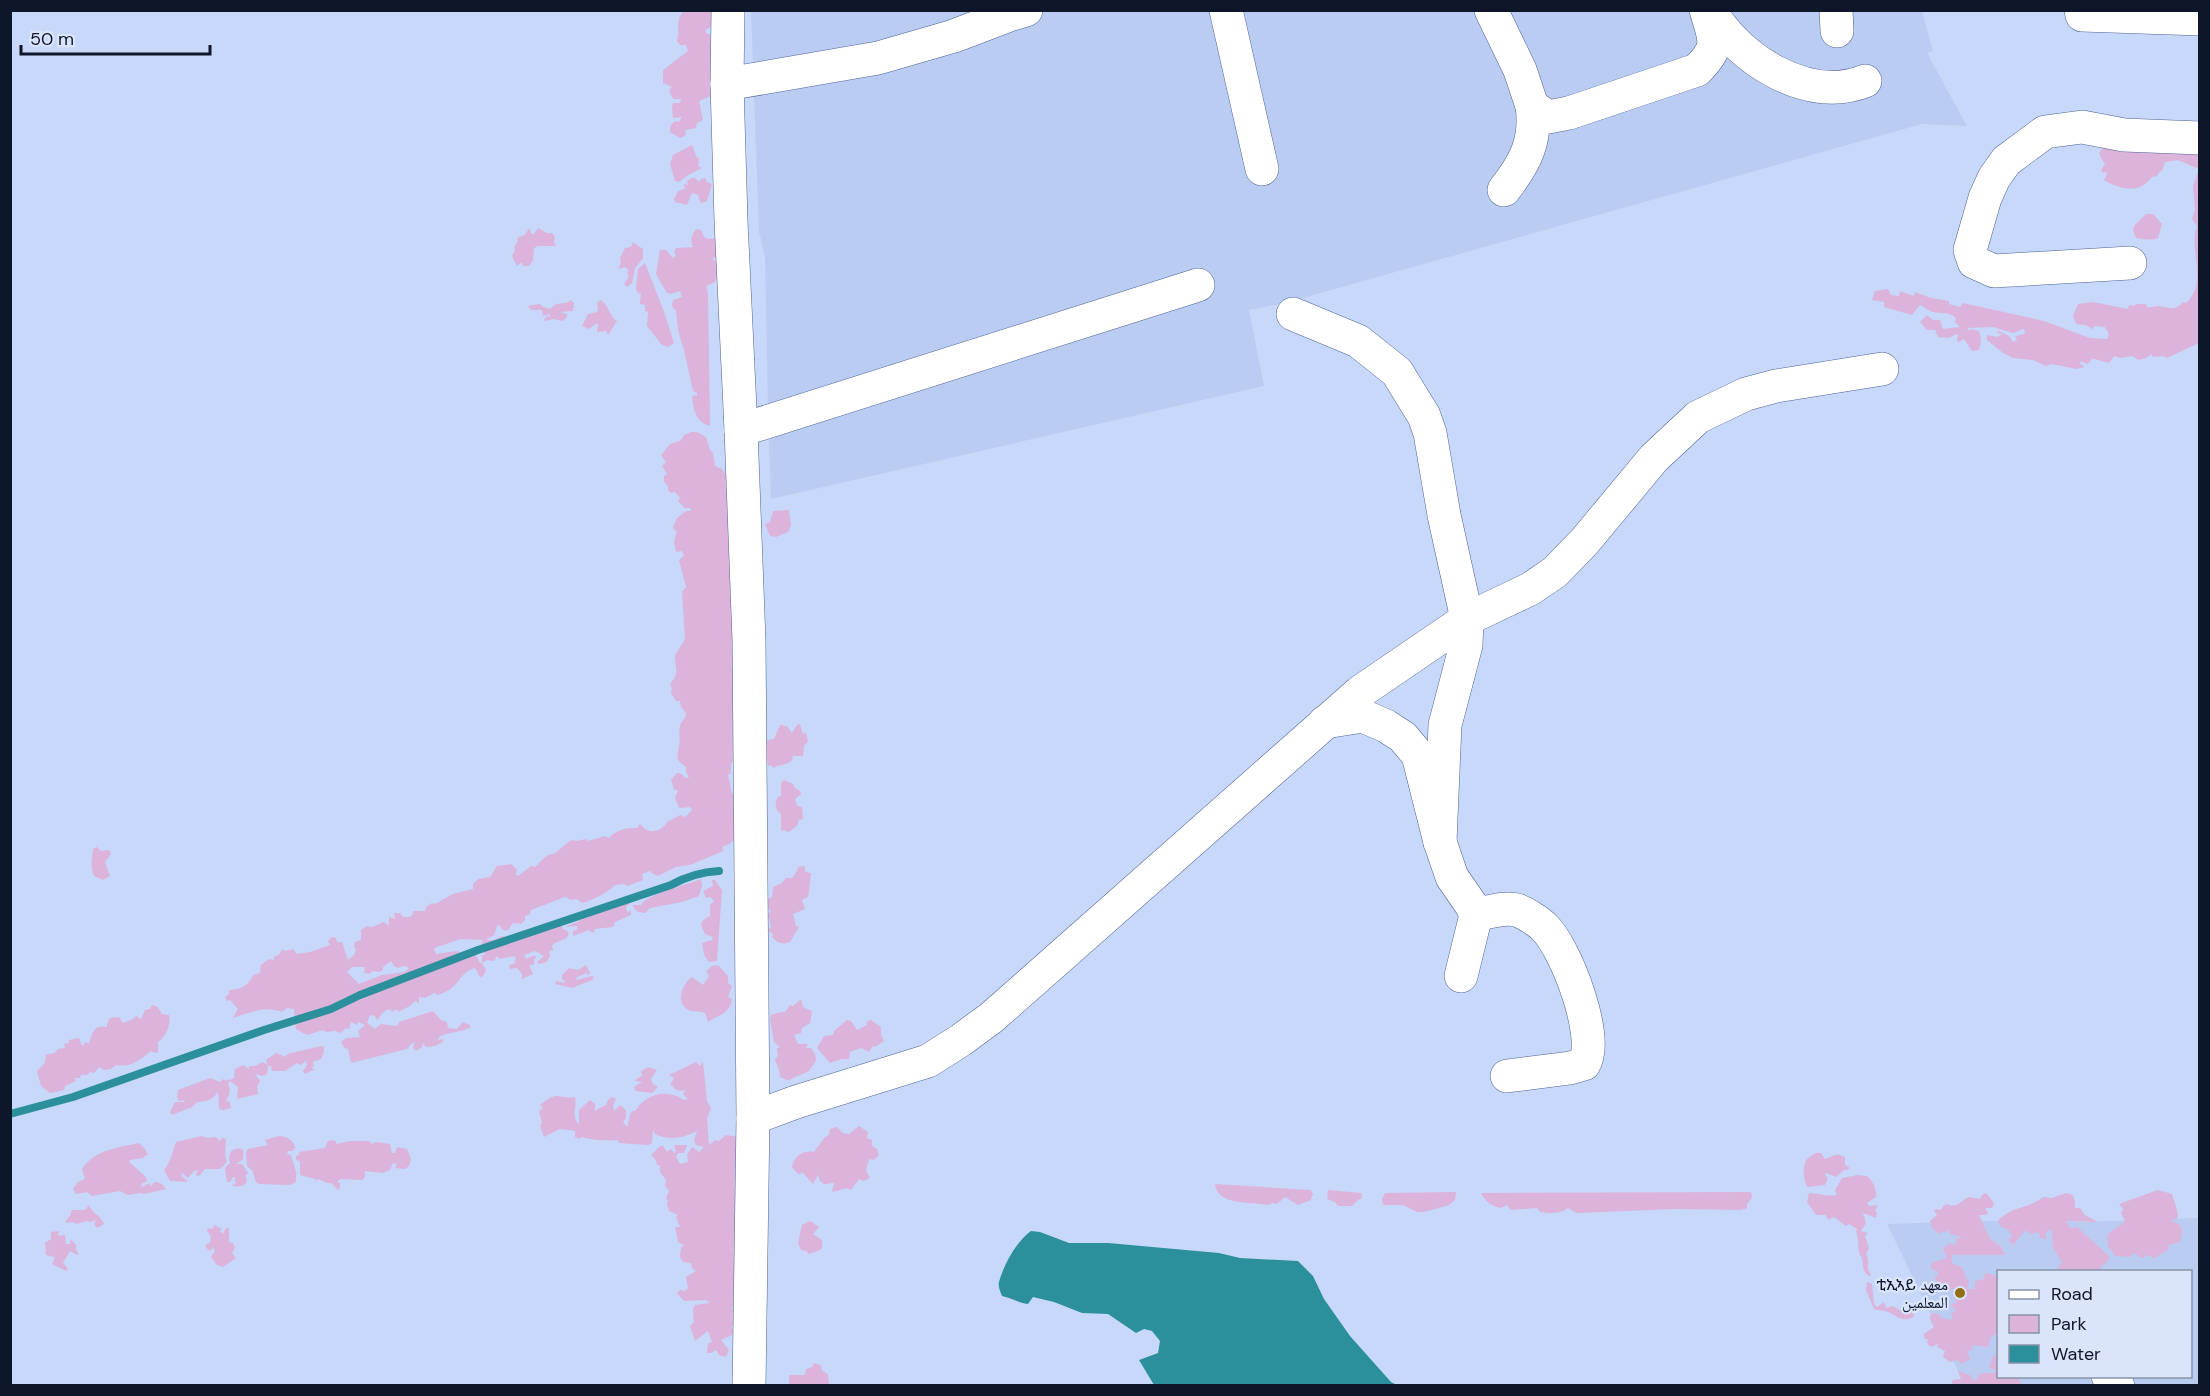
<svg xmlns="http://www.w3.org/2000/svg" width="2210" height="1396" viewBox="0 0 2210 1396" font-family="'DM Sans','Noto Naskh Arabic','Noto Sans Ethiopic',sans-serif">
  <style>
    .built { fill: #bbccf3; fill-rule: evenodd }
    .green { fill: #dbb3db; fill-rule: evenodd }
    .water { fill: #2b909c }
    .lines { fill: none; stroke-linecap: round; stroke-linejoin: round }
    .stream { stroke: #2b909c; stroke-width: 8 }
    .minor-casing { stroke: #4d6294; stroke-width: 34 }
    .minor { stroke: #fff; stroke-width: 33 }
    .poi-dot { fill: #906e13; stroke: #dae5fc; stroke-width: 2 }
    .labels { text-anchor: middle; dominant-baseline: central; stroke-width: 4.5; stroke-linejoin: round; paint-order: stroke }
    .poi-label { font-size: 16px; fill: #0e162a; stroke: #dae5fc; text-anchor: end }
  </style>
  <rect width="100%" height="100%" fill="#c8d8fa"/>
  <g class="built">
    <path d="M 751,11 L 1922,11 L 1933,51 L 1927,53 L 1967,126 L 1922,124 L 1285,303 L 1249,310 L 1264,386 L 771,499 L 768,409 L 765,257 L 759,232 Z"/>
    <path d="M 2199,1218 L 2199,1385 L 1965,1385 L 1887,1224 L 1981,1221 L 2066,1221 L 2080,1222 ZM 1998,1272 L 2190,1272 L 2190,1376 L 1998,1376 Z"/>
  </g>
  <g class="green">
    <path d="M 683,11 L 711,11 L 711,27 L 705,30 L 707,34 L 710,34 L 710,38 L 713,42 L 713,95 L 699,101 L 703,120 L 697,123 L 696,128 L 686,130 L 685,136 L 680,138 L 670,132 C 670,126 671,123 676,121 L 679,122 L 682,117 L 673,118 L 672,107 L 673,103 L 680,103 L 681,99 L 673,99 L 669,91 L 672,87 L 663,83 L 663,70 L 688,51 L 686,45 L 680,45 L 677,41 C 681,29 674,26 683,11 Z"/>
    <path d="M 2105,144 L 2199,148 L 2199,343 L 2167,358 L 2163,356 L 2153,357 L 2151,354 L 2147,358 L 2138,360 L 2133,356 L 2120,358 L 2114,356 L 2109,363 C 2105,363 2095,358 2092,359 C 2090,361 2089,363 2087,364 L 2081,361 L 2080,364 L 2085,367 L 2076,369 L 2052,364 L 2046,366 L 2033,360 L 2013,358 L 2003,353 L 1987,340 L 1987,335 L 1998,337 L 2002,334 L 1996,332 L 1999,331 L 2009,336 L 2013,342 L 2017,340 L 2015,336 L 2024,334 L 2025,330 L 2023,329 L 2013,333 L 1993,327 L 1967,328 L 1969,331 L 1971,329 L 1979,331 C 1982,339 1981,342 1979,350 L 1972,351 L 1964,339 L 1959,342 L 1957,341 L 1958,335 L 1956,334 L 1949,338 L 1938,337 L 1935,330 L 1927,330 L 1920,322 L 1927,315 L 1933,320 L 1940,320 L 1943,329 L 1960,327 L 1955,322 L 1956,318 C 1948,311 1942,314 1933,312 C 1928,311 1925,307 1920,305 L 1912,315 L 1884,307 L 1884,302 L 1872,300 L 1875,291 L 1888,289 L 1891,295 L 1899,296 L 1900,291 L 1914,296 L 1915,292 L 1931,298 L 1949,301 L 1949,304 L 1960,307 L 1963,303 L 2044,321 L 2090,338 L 2107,339 L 2109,334 L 2105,327 L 2095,326 L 2092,329 L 2086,325 L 2076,324 L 2073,316 L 2078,304 L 2093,302 L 2128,309 L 2129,305 L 2134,306 L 2137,304 L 2146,304 L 2147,307 C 2151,308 2154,306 2158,306 C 2168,307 2175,312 2183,302 L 2186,303 C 2209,282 2188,251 2197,226 L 2192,219 L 2195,210 L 2193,186 L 2199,169 L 2178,160 L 2165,162 L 2162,171 L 2159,172 L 2157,176 L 2152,177 C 2142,190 2132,191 2117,186 C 2112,184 2108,183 2104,180 L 2107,174 L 2106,172 L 2103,173 L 2101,170 L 2105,164 L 2101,158 L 2099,153 Z"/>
    <path d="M 692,145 L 697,158 L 699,158 L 698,166 L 702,168 L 688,175 L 679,182 L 675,181 L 670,164 L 673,155 Z"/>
    <path d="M 692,178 L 695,178 L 699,182 L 701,179 L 705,178 L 707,182 L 712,184 L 707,201 L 703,203 L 700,202 L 698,195 L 692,193 L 687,205 L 675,202 L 674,199 L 678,191 L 685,189 L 684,184 L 688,185 L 687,181 Z"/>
    <path d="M 2146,214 L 2153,214 L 2162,224 L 2158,238 C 2151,241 2143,239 2136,238 L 2133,231 L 2134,226 Z"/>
    <path d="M 529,228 L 531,233 L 534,234 L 538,228 L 547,233 L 552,233 L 555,237 L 554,242 L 556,246 L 538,246 L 534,248 L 533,260 L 529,266 L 523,266 L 522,262 L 517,266 L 512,256 L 515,250 L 514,247 L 517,243 L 518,237 L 525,235 Z"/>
    <path d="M 696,229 L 701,230 L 704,237 L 708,239 L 715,238 L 715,245 L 718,245 L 716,257 L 712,259 L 716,261 L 719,272 L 715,282 L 706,286 L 708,293 L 710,426 C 695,421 694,411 692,397 L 694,395 L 697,396 L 697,393 L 693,391 L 684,350 L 678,330 L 676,311 L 672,306 L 673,300 L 682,297 L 680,291 L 671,294 L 667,293 L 656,274 L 660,250 L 666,250 L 673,258 L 676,256 L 674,253 L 676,248 L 693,247 C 690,240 691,236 696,229 Z"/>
    <path d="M 633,242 L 643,249 L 643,258 L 635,268 L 632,283 L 627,287 L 624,284 L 629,276 L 627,273 L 629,271 L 625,267 L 618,269 L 621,263 L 620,258 L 625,248 L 631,247 Z"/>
    <path d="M 645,263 L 663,309 L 674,343 L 668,347 L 662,345 L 647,326 L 648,312 L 645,311 L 645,305 L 640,304 L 641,293 L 638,293 L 636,289 L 638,269 Z"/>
    <path d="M 571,300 L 574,303 L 573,311 L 560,312 L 567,314 L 567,317 L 562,321 L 554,319 L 545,321 L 544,320 L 547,316 L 550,317 L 550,314 L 543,316 L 542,310 L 531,310 L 528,306 L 540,304 L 543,307 L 550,309 L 556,304 L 566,303 Z"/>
    <path d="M 601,300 C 609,306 609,316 617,321 L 608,335 L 606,331 L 597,332 L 598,324 L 597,323 L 589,329 L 582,326 L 588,314 L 597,312 L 598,309 L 597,303 Z"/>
    <path d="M 691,432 L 697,432 L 706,437 L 710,450 L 713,453 L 715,466 L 722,469 L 726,475 L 734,561 L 728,563 L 730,565 L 736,663 L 731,665 L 734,668 L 737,704 L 733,705 L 735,720 L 733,722 L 737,724 L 738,746 L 732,754 L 735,756 L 731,765 L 731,773 L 728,775 L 732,793 L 739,797 C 738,812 742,845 723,846 L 723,851 L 690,865 L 676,867 L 658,876 L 653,874 L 650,871 L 642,874 L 643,880 L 628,886 L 624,884 L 615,885 C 607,893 593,900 582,903 L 577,899 L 571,900 L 565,897 L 531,910 L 530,914 L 525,916 L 525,920 L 521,924 L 513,923 L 508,930 L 503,930 L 498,924 L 494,935 L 485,940 L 494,940 L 502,936 L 512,939 L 518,936 L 519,932 C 526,929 528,930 535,930 C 544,930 552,925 561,924 L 563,929 L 569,932 L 567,938 L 553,944 L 552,947 L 554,950 L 549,951 L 550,956 L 547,962 L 539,964 L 537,962 L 544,956 L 535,951 L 524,955 L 526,959 L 535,955 L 536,958 L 534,959 L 534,965 L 529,965 L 533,974 L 522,979 L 522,974 L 517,968 L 510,969 L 509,965 L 514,964 L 516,959 L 514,956 L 500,959 L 497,956 L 494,961 L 487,960 L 482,963 L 486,970 L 483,976 L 480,977 L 475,968 C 457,973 461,989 437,995 L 434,993 L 425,998 L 419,997 L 419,1003 L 415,1001 L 410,1006 L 398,1012 L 397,1009 L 392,1012 L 390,1009 C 382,1011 382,1015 377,1020 L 375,1016 L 370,1015 L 367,1023 L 375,1029 L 381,1024 L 397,1026 L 399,1022 L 433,1011 L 441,1020 L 447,1022 L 448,1028 L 457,1029 L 463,1022 L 470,1025 L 470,1028 C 459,1032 449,1032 439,1037 L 438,1040 L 443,1039 L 443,1042 L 435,1046 L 426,1047 L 423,1043 L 422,1047 L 416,1051 L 413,1048 L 415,1042 L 411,1044 L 407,1049 L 351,1063 L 348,1049 L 344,1048 L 341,1042 L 346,1038 L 360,1037 L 358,1031 L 365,1025 L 358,1022 L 357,1025 L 351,1022 L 349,1029 L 346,1028 L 341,1033 L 335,1031 L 326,1032 L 323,1030 L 307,1035 L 296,1029 L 294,1009 L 287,1008 L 282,1012 C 264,1005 251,1013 233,1018 L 238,1009 L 230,1000 L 227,1001 L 225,997 L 229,994 L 229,990 C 239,990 250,985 253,975 L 260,973 L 261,965 L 269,959 L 274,960 L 274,957 L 280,954 L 282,949 L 285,951 L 293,949 L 297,954 L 310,952 L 330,945 L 328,941 L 332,937 L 336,938 L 337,942 L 342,942 L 348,960 L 354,955 L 356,950 L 354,946 L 355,942 L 361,940 L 361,930 L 367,926 L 372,927 L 384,922 L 389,926 L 389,917 L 395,919 L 394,913 L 400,913 L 403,917 L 410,917 L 413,914 L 413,911 L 425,911 L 426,907 L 432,903 L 435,904 L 453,894 L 473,889 L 473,884 L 478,879 L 490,877 L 497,866 L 511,864 L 517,870 L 516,874 L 518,876 L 531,866 L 535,867 C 541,862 545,854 554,854 L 571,840 L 577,841 L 586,839 L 588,841 L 605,836 L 609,838 C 617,829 625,828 637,828 L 640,824 C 643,826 644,829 647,830 C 655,834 664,828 667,822 L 680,815 L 685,817 L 692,810 L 690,807 L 679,808 L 675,798 L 678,790 L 674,790 L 671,780 L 677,773 L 680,773 L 686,778 L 689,777 L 686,772 L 686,767 C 675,760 677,756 679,746 C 681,739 678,732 680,726 C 682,719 686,720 686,713 L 681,707 L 680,701 L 676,701 L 671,693 L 672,689 L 670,684 C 680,672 675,670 675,655 L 685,639 L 682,592 L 686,587 L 679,560 L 684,556 L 682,551 L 676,552 L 674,542 L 677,531 L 674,530 L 673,527 L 677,518 L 686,511 L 691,511 L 690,508 L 685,508 L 678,501 L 680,498 L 675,492 L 671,493 L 668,490 L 668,486 L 664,482 L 664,476 L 667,474 L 662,466 L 666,462 L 661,455 L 670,444 C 676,442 682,442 684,435 ZM 461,939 L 483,940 L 480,949 L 486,955 L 482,955 L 482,963 L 479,962 L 476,955 L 469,953 L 464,955 L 457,951 L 436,954 L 434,949 L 437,947 ZM 391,961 L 394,966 L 398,968 L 404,966 L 409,968 L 405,972 L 382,975 L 359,984 L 347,972 L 352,967 L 365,967 L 364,973 L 370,974 L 372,971 L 380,972 L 383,970 L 383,967 Z"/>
    <path d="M 789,510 L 791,525 L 788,532 L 776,537 L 770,536 L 765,524 L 770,522 L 773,511 Z"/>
    <path d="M 800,724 L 803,734 L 806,732 L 808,742 L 804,746 L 803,756 L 793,756 L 792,760 C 787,766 779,764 773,768 L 771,765 L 768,766 L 763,741 L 774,739 L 780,725 L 787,726 L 792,733 L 797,725 Z"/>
    <path d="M 784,780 L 793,784 L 795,788 L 800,791 L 801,794 L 795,799 L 797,806 L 802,807 L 803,819 L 799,820 L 797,826 L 789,832 L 781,830 L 781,814 C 775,810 774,803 778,797 L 781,796 L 781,783 Z"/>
    <path d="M 97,847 L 101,851 L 109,850 L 111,854 L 105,862 L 110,876 L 103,880 L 94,876 C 90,866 92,859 93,849 Z"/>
    <path d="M 805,866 L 805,872 L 811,873 C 810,877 810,889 808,897 L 802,900 L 805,909 L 793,914 L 796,926 L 799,927 L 790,942 C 783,945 777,943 772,937 L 773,934 L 769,932 L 768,929 L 771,927 L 768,914 L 771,911 L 768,908 L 768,899 L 772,897 L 773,887 L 782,883 L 786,878 L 792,878 L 797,871 L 798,867 Z"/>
    <path d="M 701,879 L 702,886 L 699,896 L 682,902 L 650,908 L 645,913 C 638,912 635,912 633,905 L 641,905 C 645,895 689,884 701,879 Z"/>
    <path d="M 712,880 L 715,880 L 722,890 L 717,961 L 709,962 L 704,955 L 702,943 L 712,940 L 713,937 L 705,934 L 701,925 L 703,920 L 710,916 L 710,905 L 714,901 L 710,897 L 706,898 L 703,891 L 713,886 Z"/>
    <path d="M 624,900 L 631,902 L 626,907 L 627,912 L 631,911 L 631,915 L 615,922 L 613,927 L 594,929 L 595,932 L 592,933 L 589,930 L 573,936 L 573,931 L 577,930 L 577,926 L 565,927 L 579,921 L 580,915 L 587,918 L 604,907 Z"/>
    <path d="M 586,965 L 590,973 L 588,975 L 585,971 L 585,974 L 577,977 L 576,980 L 592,976 L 594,977 L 592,980 L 572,988 L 555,984 L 556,981 L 564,983 L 565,981 L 562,979 L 562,975 L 569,968 L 578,970 Z"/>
    <path d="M 718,965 L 728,976 L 728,983 L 732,986 L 728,997 L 732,999 C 730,1014 718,1015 708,1022 L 705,1013 C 699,1010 693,1013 687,1009 C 675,1001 683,983 692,977 L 703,985 L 709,976 L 706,971 L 712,966 Z"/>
    <path d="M 801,999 L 803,1007 L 812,1011 L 810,1023 L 802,1028 L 801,1033 L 794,1035 L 798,1044 L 808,1044 L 806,1048 L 811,1048 L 815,1054 L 816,1061 L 809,1071 L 791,1079 L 790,1081 L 780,1077 C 780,1069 777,1066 775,1059 L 778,1056 L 777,1049 L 780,1047 L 774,1042 L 770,1019 L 771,1015 L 781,1012 L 785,1012 L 790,1005 L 793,1006 Z"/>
    <path d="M 152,1005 L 158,1007 L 162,1014 L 169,1015 C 171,1025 166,1037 158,1042 L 158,1052 L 155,1053 L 151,1051 C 140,1059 133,1068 116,1065 L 111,1069 L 104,1070 L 99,1067 L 94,1073 L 90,1072 L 87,1075 L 81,1075 L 80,1078 L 75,1078 L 76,1081 L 65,1086 L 64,1090 L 50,1093 L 41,1086 L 37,1071 L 45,1063 L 46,1054 C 51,1054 55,1054 58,1049 L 65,1048 L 64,1044 L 69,1043 L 69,1040 L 79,1038 L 82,1046 L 86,1042 L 89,1044 C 90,1039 93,1028 99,1027 C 102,1026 105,1027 107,1027 L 107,1024 L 110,1018 L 119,1017 L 123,1023 L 133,1019 L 136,1016 L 141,1019 L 145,1010 L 150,1009 Z"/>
    <path d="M 847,1020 L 851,1021 L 857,1030 L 867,1025 L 867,1021 L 871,1020 L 881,1027 L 881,1035 L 884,1041 L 875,1047 L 873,1046 L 869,1052 L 861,1048 L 850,1052 L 849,1059 L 842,1059 L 830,1063 L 817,1048 L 824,1036 L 833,1035 L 834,1031 Z"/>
    <path d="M 321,1046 L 324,1047 L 324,1052 L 321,1059 L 313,1062 L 314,1066 L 311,1068 L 315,1069 L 305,1074 L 303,1071 L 307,1065 L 306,1060 L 304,1063 L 300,1065 L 297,1063 L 285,1071 L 272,1071 L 271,1066 L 268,1066 L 267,1074 L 262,1076 L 255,1074 L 260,1081 L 257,1086 L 258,1094 L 237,1099 L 238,1087 L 230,1081 L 228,1084 C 231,1090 230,1095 226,1100 L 230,1102 L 231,1108 L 223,1110 L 219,1109 L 218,1091 C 213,1101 207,1101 197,1102 L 192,1107 L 172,1115 L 170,1112 L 175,1102 L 185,1102 L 184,1100 L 179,1101 L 177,1097 L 178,1090 L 210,1078 L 220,1082 L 223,1079 L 226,1081 L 229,1079 L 231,1080 L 234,1078 L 235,1069 L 243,1065 L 249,1069 L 249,1066 L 255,1066 L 263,1062 L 267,1065 L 266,1060 L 276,1053 L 286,1057 L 287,1054 Z"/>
    <path d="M 703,1061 L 707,1101 L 711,1108 L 707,1119 L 709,1145 L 715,1140 L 719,1141 L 726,1135 L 738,1137 L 739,1287 L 733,1296 L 736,1302 L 732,1308 L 736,1312 L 737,1323 L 731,1327 L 735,1330 L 734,1334 L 721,1340 L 729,1350 L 726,1357 L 719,1355 L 716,1350 L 711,1353 L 707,1353 L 708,1344 L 712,1342 L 708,1331 L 695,1341 L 690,1326 L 694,1322 L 693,1309 L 695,1305 L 710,1303 L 706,1300 L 684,1301 L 677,1293 L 680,1290 L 685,1291 L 688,1288 L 686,1277 L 696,1271 L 692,1268 L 691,1263 L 683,1262 L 680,1257 L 681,1248 L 684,1245 L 678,1242 L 675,1227 L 680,1227 L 676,1217 L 678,1215 L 669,1211 L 667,1204 L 668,1201 L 666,1198 L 669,1191 L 665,1186 L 666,1180 L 660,1172 L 660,1165 L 657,1165 L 656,1160 L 651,1155 L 660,1146 L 663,1146 L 667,1152 L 671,1149 L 674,1153 L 676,1151 L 674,1145 L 687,1145 L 684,1153 L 678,1153 L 676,1157 L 680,1164 L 688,1162 L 687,1155 L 692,1147 L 699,1152 L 704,1147 L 696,1145 L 694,1140 L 697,1131 C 684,1138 669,1141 655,1134 L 653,1130 L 652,1143 L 648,1145 L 619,1143 L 617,1140 C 608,1141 590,1140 582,1137 L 579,1139 L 575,1137 L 575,1131 L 560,1129 L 544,1137 L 540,1126 L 542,1123 L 539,1111 L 543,1108 L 540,1105 C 559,1089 558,1100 575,1097 C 577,1109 571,1116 579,1125 L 579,1110 L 590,1100 L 595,1104 L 595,1113 L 596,1110 L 606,1105 L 608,1100 L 612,1097 L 616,1099 L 613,1106 L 614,1111 L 620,1105 L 626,1110 L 626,1118 L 623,1122 L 627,1127 L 631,1112 L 636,1110 C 645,1094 668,1088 684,1100 L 688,1099 L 683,1094 L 685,1090 L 679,1091 L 673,1088 L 674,1086 L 670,1085 L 674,1078 L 669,1075 L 696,1062 L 700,1066 Z"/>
    <path d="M 648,1067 L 657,1070 L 651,1079 L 653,1084 L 658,1087 L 652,1093 L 636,1091 L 634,1087 L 642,1082 L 635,1081 L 636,1079 L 642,1076 L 641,1071 Z"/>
    <path d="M 859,1126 L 868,1132 L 867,1138 L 872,1140 L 872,1146 L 877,1149 L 879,1155 L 874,1160 L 869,1159 L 866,1170 L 870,1178 L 864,1181 L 859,1179 L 851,1190 L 847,1188 L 832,1192 L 834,1183 L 824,1184 L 820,1181 L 818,1175 L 813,1184 L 803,1173 L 798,1174 L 792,1167 C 794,1156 804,1150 814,1152 L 825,1137 L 829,1135 L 830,1129 L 837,1127 L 843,1133 L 849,1134 Z"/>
    <path d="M 202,1136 L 207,1138 L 215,1137 L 220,1141 L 222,1138 L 226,1139 L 225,1155 L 227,1162 L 220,1169 L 205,1169 L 199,1176 L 196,1175 L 198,1170 L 194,1171 L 188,1178 L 182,1173 L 181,1175 L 188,1182 L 170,1181 L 164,1170 C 171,1162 172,1152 176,1142 Z"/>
    <path d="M 279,1136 C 287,1136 293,1140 295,1147 L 293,1151 L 288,1151 L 287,1154 L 291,1155 L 296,1172 L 296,1182 L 290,1185 L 259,1184 L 256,1182 L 252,1170 L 247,1166 L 246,1152 L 248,1149 L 268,1145 L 265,1140 Z"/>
    <path d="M 333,1140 L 336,1141 L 336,1144 L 350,1141 L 369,1141 L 372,1144 L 375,1142 L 390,1144 L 392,1153 L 395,1153 L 397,1147 L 407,1149 L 411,1159 L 409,1166 L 405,1169 L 395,1168 L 397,1164 L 393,1163 L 390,1170 L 383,1173 L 365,1171 L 365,1177 L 362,1180 L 340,1179 L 337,1182 L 340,1183 L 340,1187 L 338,1190 L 331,1183 L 327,1183 L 319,1179 L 316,1181 L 315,1179 L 300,1175 L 300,1161 L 296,1160 L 296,1156 L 299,1155 L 299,1152 L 325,1148 L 328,1141 Z"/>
    <path d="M 139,1143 L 146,1150 L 146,1153 L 149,1153 L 143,1158 L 130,1160 L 129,1162 L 145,1176 L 147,1181 L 141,1184 L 142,1187 L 150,1183 L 151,1187 L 154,1182 C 160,1182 163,1184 166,1189 L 144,1194 L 140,1193 L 128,1195 L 120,1191 L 92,1196 L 87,1192 L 76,1194 L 73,1189 L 78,1182 L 85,1179 L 82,1169 C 96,1149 117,1148 139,1143 Z"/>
    <path d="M 238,1148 L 243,1150 C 244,1160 244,1159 236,1164 L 242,1164 L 248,1173 L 245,1176 L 247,1178 C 247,1187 239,1187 231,1186 L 237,1182 L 234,1181 L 236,1178 L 233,1177 L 230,1182 L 227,1182 L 225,1168 L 230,1163 L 229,1158 L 231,1151 Z"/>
    <path d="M 1815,1153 L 1821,1153 L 1825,1159 C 1833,1156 1837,1152 1845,1157 L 1845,1165 L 1849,1167 L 1848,1170 L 1844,1170 L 1836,1177 L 1826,1173 L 1825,1175 L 1828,1178 L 1825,1185 L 1808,1187 C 1803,1182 1802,1165 1807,1159 C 1809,1157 1812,1156 1815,1153 Z"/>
    <path d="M 1857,1175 L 1867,1176 C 1873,1181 1877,1190 1876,1197 L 1867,1203 L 1869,1206 L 1878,1205 L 1875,1211 L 1877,1212 L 1876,1218 L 1863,1213 L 1866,1223 L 1861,1231 L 1868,1233 L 1865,1236 L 1869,1248 L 1866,1254 L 1868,1259 L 1868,1269 L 1871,1275 L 1869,1276 C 1861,1270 1864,1266 1862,1258 C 1856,1251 1860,1239 1856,1232 L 1857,1229 L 1849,1224 L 1846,1226 L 1834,1217 L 1828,1220 L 1826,1215 L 1816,1215 L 1807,1202 L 1809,1193 C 1818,1193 1828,1197 1837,1195 L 1835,1190 L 1842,1178 Z"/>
    <path d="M 1215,1184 L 1311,1190 L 1313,1195 L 1311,1198 L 1311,1200 L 1298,1205 L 1285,1197 L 1277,1204 L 1272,1203 L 1268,1205 C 1252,1201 1218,1207 1215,1184 Z"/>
    <path d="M 1328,1190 L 1361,1193 L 1362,1198 L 1358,1200 L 1352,1206 L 1338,1206 L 1335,1202 L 1327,1199 Z"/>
    <path d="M 2158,1190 L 2172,1194 L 2178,1214 L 2177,1219 L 2170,1220 L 2180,1225 L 2182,1231 L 2180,1242 L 2169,1245 L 2167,1251 L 2154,1258 L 2148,1255 L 2141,1258 L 2135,1253 L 2129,1257 L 2115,1256 L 2108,1246 L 2107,1236 C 2112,1229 2119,1227 2125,1221 L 2121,1213 L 2123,1209 L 2119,1204 Z"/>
    <path d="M 1456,1192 L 1455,1200 L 1449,1205 L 1424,1212 L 1417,1212 L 1403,1205 L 1383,1205 L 1382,1199 L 1385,1193 Z"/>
    <path d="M 1751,1192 L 1752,1198 L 1747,1204 L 1747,1208 L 1741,1210 L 1675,1209 L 1576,1213 L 1568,1208 C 1559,1215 1550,1213 1540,1212 L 1537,1208 L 1511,1210 L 1507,1205 L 1501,1208 C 1491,1206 1486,1202 1481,1193 Z"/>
    <path d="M 1986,1193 L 1994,1203 L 1992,1208 L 1985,1208 L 1988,1213 L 1985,1215 L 1979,1215 L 1990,1239 L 2001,1247 L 2005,1255 L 1952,1255 L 1952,1263 L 1963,1268 L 1966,1278 L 1969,1281 L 1967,1289 L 1975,1289 L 1975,1281 L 1984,1279 L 1985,1274 L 1988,1273 L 1998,1277 L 1998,1332 L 1991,1337 L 1988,1347 L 1973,1345 L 1972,1350 L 1967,1351 L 1970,1359 L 1962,1364 L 1957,1360 L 1950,1362 L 1943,1357 L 1945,1351 L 1937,1347 L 1938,1344 L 1931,1347 L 1927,1343 L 1928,1340 L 1924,1338 L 1924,1334 L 1934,1327 L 1930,1319 L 1931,1314 L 1936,1313 L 1942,1318 L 1952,1320 L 1952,1313 L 1956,1310 L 1950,1304 L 1957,1303 L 1952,1295 L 1957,1288 L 1952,1289 L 1946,1293 C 1941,1291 1935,1281 1935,1276 L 1939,1275 L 1937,1271 L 1931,1269 L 1931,1264 C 1936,1259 1942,1262 1947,1257 L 1943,1251 L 1945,1246 L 1950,1243 L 1955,1245 L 1957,1239 L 1961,1238 L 1959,1236 L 1950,1234 L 1949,1229 L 1945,1233 L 1943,1231 L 1939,1234 L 1932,1228 L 1930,1221 L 1937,1215 L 1934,1211 L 1936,1209 L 1941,1210 L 1943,1206 L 1947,1204 C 1957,1209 1961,1200 1969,1197 L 1980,1199 L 1982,1195 Z"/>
    <path d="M 2066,1193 L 2073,1195 L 2075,1202 L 2075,1208 L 2080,1208 L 2085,1215 L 2098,1222 L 2066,1221 L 2070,1228 L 2077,1227 L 2109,1256 L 2108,1261 L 2101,1267 L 2100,1271 L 2095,1271 L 2092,1269 L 2088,1271 L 2060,1271 L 2058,1267 L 2062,1262 L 2053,1248 L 2052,1229 L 2046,1232 L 2046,1239 L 2040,1238 L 2039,1232 L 2031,1234 L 2026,1230 L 2013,1245 L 2008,1240 L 2012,1236 L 2008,1229 L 2001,1227 L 1998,1221 C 2010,1206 2029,1209 2043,1197 L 2052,1198 Z"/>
    <path d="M 89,1205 C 92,1213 101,1216 104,1224 L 97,1228 L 94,1224 L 96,1220 L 90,1222 L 87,1221 L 76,1224 L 73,1222 L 66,1223 L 66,1220 L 70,1216 L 72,1210 L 85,1210 Z"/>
    <path d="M 810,1221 L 819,1227 L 813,1234 L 822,1240 L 822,1248 L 820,1250 L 809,1254 L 806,1251 L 801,1250 L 798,1243 L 802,1225 Z"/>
    <path d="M 214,1225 L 222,1229 L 220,1231 L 223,1234 L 226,1228 L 229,1228 L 229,1242 L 233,1243 L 235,1247 L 232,1253 L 236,1258 L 223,1267 L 217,1265 L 211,1257 L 215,1251 L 213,1248 L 210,1251 L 205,1247 L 207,1244 L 210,1243 L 211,1236 L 207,1231 L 208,1228 L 213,1229 Z"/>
    <path d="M 59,1231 L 58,1236 L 65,1235 L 66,1244 L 70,1244 L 71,1239 L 76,1245 L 76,1250 L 79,1254 L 77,1255 L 70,1251 L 63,1263 L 68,1269 L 66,1271 L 52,1264 L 55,1257 L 46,1255 L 45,1243 L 51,1239 L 51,1232 Z"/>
    <path d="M 1867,1282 L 1872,1284 L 1874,1304 L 1877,1307 L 1884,1302 L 1886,1308 L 1892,1306 L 1904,1312 L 1913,1311 L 1914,1317 C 1902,1322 1900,1318 1890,1313 C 1885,1310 1879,1311 1874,1309 L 1866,1290 Z"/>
    <path d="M 1998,1354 L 1998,1376 L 2017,1377 L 2022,1385 L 1951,1385 L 1953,1380 L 1961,1379 L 1958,1371 L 1970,1375 L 1975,1381 L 1981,1373 L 1994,1373 L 1996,1371 L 1989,1367 L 1994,1355 Z"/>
    <path d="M 814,1363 L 821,1365 L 822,1371 L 828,1374 L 829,1385 L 789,1385 L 789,1375 L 805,1375 L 806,1369 L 812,1367 Z"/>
  </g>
  <path class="water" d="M 1031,1231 L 1040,1232 L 1069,1243 L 1108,1243 L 1219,1253 L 1240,1258 L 1298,1261 L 1313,1276 L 1324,1299 L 1350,1336 L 1391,1382 L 1397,1385 L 1154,1385 L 1139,1360 L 1158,1353 L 1160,1341 L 1152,1331 L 1144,1329 L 1136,1333 L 1108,1314 L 1082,1313 L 1054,1302 L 1033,1297 L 1028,1304 C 1018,1303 1012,1298 1002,1296 C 1000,1291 998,1286 999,1282 C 1004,1264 1016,1242 1031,1231 Z"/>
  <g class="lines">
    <path class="stream" d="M 10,1114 L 73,1097 L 264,1030 L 331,1009 L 360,995 L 478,950 L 671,885 C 687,876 701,872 719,871"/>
    <g class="minor-casing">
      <g id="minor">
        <path d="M 728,10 L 727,84 L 731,221 L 741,430 L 749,641 L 753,1118 L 749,1386"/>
        <path d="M 1226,10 L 1262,169"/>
        <path d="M 1491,10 L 1520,70 L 1532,106 L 1548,117 L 1569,113 L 1697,70 C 1721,46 1715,41 1706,10"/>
        <path d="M 1710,10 C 1738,59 1808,104 1865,81"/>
        <path d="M 1836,10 L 1837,31"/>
        <path d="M 2081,10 L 2082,15 L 2200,19"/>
        <path d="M 727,84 L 878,58 L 954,36 L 1009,15 L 1026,10"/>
        <path d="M 1504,190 C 1525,163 1537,141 1532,106"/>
        <path d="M 2130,263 L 1994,271 L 1974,262 L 1970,250 L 1985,198 L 1994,178 L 2006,161 L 2045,132 L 2082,127 L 2124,135 L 2200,138"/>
        <path d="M 1293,314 L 1358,341 L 1397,372 L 1424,416 L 1430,433 L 1444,515 L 1467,619 L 1466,645 L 1445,725 L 1440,842"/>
        <path d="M 741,430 L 1198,285"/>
        <path d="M 1325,722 L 1363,716 L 1386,726 L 1403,737 L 1418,755 L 1440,842 L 1452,877 L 1472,906 L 1476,915 L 1461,976"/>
        <path d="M 1476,915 C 1489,912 1503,907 1517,910 C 1525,913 1538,921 1544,927 C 1566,948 1600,1038 1584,1064 L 1570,1068 L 1507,1076"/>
        <path d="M 753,1118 L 796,1102 L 928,1061 L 961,1040 L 991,1018 L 1360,692 L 1467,619 L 1530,589 L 1555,572 L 1585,541 L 1654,458 L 1698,417 L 1746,394 L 1776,386 L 1882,369"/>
        <path d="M 2108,1376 L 2118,1386"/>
      </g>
    </g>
    <use href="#minor" class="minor"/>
  </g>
  <circle class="poi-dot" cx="1960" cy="1293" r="6"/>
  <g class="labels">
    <g class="poi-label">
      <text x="1948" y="1284">ቲኢኣይ معهد<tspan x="1948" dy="18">المعلمين</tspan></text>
    </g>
  </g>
  <rect width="2210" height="1396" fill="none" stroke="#0e162a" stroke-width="24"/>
  <rect x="1997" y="1270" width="195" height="108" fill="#dae5fc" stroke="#8892a8" stroke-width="1.5"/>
  <rect x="2009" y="1290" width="30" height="9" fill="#ffffff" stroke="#8892a8" stroke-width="1.5"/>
  <text x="2051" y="1300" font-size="18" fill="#0e162a">Road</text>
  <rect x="2009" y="1315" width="30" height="18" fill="#dbb3db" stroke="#8892a8" stroke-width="1.5"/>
  <text x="2051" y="1330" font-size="18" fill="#0e162a">Park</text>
  <rect x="2009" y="1345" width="30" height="18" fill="#2b909c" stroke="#8892a8" stroke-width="1.5"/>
  <text x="2051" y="1360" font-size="18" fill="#0e162a">Water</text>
  <path d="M21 45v9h189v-9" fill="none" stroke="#0e162a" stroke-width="3"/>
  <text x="30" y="45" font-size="18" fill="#0e162a" stroke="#dae5fc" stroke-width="4.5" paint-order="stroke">50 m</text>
</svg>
